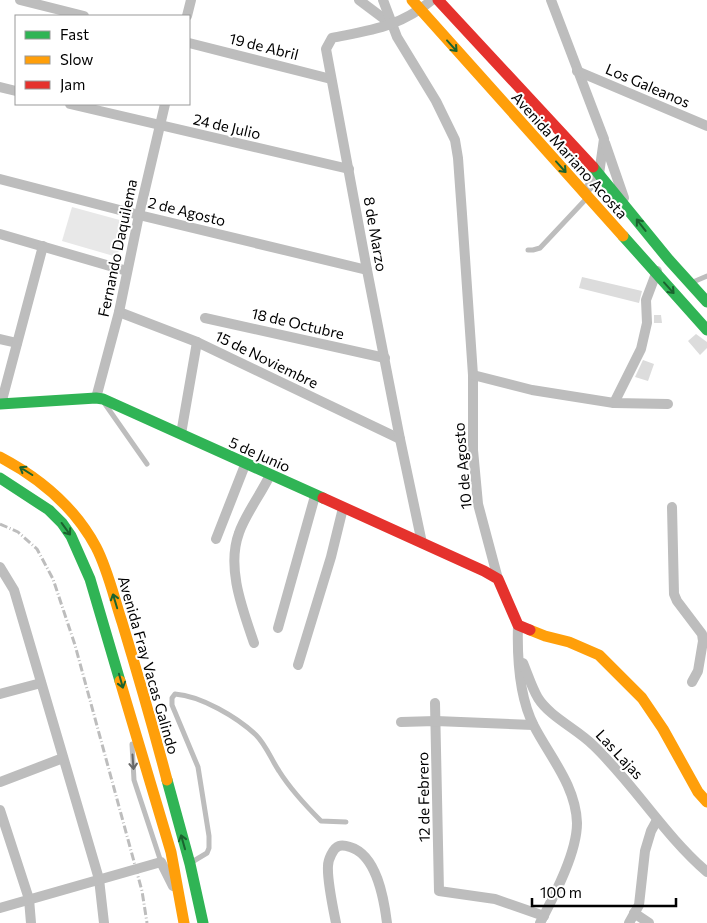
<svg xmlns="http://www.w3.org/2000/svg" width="707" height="923" viewBox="0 0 707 923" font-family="Commissioner,sans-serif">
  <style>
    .green { fill: #e8e8e8 }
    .building { fill: #dcdcdc }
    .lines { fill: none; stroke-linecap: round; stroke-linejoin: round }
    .lane { stroke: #bdbdbd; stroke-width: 5 }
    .street { stroke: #bdbdbd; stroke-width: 10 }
    .fast { stroke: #30b455; stroke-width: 11 }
    .slow { stroke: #ff9f0a; stroke-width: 11 }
    .jam { stroke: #e5322d; stroke-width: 11 }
    .rail { stroke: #bdbdbd; stroke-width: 3; stroke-dasharray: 8 2.5 1 2.5; stroke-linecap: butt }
    .oneway { stroke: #1a632f }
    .oneway2 { stroke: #686868 }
    .labels { text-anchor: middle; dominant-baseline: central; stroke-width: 4; stroke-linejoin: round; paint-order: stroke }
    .street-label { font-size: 15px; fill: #000; stroke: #fff }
  </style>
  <rect width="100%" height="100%" fill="#fff"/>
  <path class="green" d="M 72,207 L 127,222 L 117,257 L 62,241 Z"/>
  <g class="building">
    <path d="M 582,277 L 642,291 L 639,303 L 579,288 Z"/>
    <path d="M 654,315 L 661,315 L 662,323 L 654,323 Z"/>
    <path d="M 696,334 L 707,342 L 707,348 L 700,355 L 688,341 Z"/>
    <path d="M 643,360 L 654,364 L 648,381 L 635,377 Z"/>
  </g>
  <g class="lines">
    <g class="lane">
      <path d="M 528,250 L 533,250 L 540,248 L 586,199"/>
      <path d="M 693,282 L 707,276"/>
      <path d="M 105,404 L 147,464"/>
      <path d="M 132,744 L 134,780 L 161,862"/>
      <path d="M 192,862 L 207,853 L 209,848 L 209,836 L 198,767 L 172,705 L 172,698 L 175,694 C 201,696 237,717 256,735 C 266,745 271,759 279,771 C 291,790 305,805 321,821 L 346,822"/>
    </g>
    <g class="street">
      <path d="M 20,0 L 84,16"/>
      <path d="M 359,0 L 391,24"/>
      <path d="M 383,0 L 397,37 L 436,101 L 455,140 L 458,158 L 462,214 L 473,375 L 473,450 L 478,504 L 498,579"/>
      <path d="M 551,0 L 604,139 L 599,174 L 584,193"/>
      <path d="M 187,16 L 191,0"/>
      <path d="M 189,43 L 331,79"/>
      <path d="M 577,71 L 707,126"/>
      <path d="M 0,87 L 16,91"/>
      <path d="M 70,104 L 349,169"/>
      <path d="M 605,143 L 624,198"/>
      <path d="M 0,179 L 139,215 L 367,270"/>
      <path d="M 0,234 L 127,271"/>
      <path d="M 119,312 L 197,342 L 400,439"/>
      <path d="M 205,318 L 385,358"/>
      <path d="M 0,339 L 17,343"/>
      <path d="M 473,375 L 532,390 L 614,403 L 668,404"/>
      <path d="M 96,398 L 119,312 L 139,215 L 165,104"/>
      <path d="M 614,403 L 641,349 L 647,323 L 646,300 L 657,271"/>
      <path d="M 1,404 L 43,246"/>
      <path d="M 181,434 L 197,342"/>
      <path d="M 672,507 L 674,594 L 677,601 L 702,634 L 703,641 L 698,671 L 692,682"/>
      <path d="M 216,539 L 245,465"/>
      <path d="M 422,543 L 400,439 L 367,270 L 326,49 L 332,38 C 371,30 400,27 432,0"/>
      <path d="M 0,567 L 14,590 L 99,879 L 104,923"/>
      <path d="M 518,625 C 517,658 519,697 534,726 C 550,757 576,786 577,823 C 577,853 554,896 540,923"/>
      <path d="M 278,628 L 315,496"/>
      <path d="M 254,643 C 243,610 226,568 239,533 C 245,515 261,494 270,475"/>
      <path d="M 523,663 C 528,675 532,688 538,698 C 550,717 577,729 593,745 C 634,784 664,835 707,872"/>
      <path d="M 298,665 L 331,557 L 343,508"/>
      <path d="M 0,694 L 41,683"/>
      <path d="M 435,703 L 439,891 L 495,899 L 544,916"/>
      <path d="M 401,722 L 436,721 L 533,725"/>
      <path d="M 0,782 L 63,758"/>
      <path d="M 0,810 L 29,899 L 31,923"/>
      <path d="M 0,908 L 161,862 L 173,886"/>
      <path d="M 634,913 L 649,923"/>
      <path d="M 336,923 C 333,908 327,880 328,866 C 328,860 333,848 339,846 C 342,845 347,846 350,847 C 377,855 384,899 387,923"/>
      <path d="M 629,923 L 639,905 L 645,851 L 651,831 L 657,820"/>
    </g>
    <g class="fast">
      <path d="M 593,167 L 669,260 L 707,302"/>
      <path d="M 623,236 L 707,330"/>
      <path d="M 0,404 L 96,398 L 103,399 L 323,498"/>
      <path d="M 0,478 L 49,510 L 62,523 L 71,536 L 90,579 L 120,681"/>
      <path d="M 167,780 L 190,864 L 203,923"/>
    </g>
    <g class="slow">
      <path d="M 412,0 L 623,236"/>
      <path d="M 0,457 C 40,478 74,506 96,547 C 108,570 114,598 122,622 C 138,675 153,727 167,780"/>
      <path d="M 530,630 L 545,636 L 569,642 L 599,655 L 642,698 L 663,729 L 698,792 L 707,802"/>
      <path d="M 120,681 L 171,852 L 184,923"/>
    </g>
    <g class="jam">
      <path d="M 438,0 L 593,167"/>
      <path d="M 323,498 L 484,571 L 498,579 L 518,625 L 530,630"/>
    </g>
    <path class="rail" d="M 0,524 L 18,532 L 37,549 L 53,579 L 75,645 L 142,891 L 147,923"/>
  </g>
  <defs><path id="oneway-shaft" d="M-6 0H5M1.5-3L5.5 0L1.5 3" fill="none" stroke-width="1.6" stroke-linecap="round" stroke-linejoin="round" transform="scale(1.25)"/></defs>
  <g class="oneway">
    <use href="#oneway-shaft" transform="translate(452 46) rotate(48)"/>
    <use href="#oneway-shaft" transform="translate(561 167) rotate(48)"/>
    <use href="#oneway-shaft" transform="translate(641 225) rotate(-128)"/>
    <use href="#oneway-shaft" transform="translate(669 288) rotate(48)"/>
    <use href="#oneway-shaft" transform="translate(26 471) rotate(-148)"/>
    <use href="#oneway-shaft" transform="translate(66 529) rotate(54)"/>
    <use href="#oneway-shaft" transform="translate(115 601) rotate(-107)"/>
    <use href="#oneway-shaft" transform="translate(121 681) rotate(74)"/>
    <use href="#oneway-shaft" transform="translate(183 842) rotate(-106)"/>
  </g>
  <use class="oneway2" href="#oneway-shaft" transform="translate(133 762) rotate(86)"/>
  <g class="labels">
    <g class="street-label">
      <text transform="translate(264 46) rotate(14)">19 de Abril</text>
      <text transform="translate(648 85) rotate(23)">Los Galeanos</text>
      <text transform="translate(227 126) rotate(13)">24 de Julio</text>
      <text transform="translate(570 155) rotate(48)">Avenida Mariano Acosta</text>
      <text transform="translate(187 211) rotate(14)">2 de Agosto</text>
      <text transform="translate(376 234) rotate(80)">8 de Marzo</text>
      <text transform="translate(117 248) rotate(-78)">Fernando Daquilema</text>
      <text transform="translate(298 323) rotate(13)">18 de Octubre</text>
      <text transform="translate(267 359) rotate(26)">15 de Noviembre</text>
      <text transform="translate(260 454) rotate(24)">5 de Junio</text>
      <text transform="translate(462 466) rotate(-95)">10 de Agosto</text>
      <text transform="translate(149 665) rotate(74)">Avenida Fray Vacas Galindo</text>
      <text transform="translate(620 754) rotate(47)">Las Lajas</text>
      <text transform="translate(423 797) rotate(-91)">12 de Febrero</text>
    </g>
  </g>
  <rect x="15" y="15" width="175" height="90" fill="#ffffff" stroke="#999999"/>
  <rect x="25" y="31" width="25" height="8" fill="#30b455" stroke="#999999"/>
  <text x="60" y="40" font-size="15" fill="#000000">Fast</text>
  <rect x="25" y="56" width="25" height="8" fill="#ff9f0a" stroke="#999999"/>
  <text x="60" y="65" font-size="15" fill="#000000">Slow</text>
  <rect x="25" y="81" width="25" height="8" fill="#e5322d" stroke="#999999"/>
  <text x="60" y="90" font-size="15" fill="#000000">Jam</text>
  <path d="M532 898v8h144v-8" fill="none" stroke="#000000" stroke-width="2.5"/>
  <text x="540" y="898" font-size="15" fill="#000000" stroke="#ffffff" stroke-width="4" paint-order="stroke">100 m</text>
</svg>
